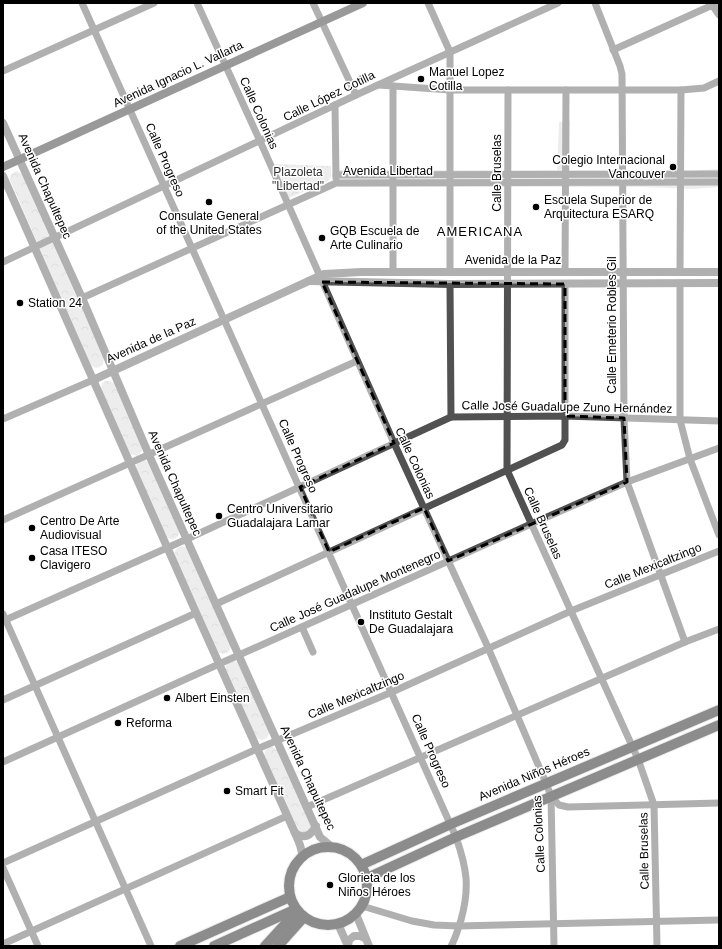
<svg xmlns="http://www.w3.org/2000/svg" width="722" height="949" viewBox="0 0 722 949" font-family="Helvetica,sans-serif">
  <style>
    .forest { fill: url(#forest-crowns) }
    .lines { fill: none; stroke-linecap: round; stroke-linejoin: round }
    .primary-casing { stroke: #dbdbdb; stroke-width: 12 }
    .minor { stroke: #515151; stroke-width: 7 }
    .tertiary { stroke: #515151; stroke-width: 8 }
    .secondary { stroke: #1e1e1e; stroke-width: 8 }
    .primary { stroke: #000; stroke-width: 10 }
    .marked { fill: none; stroke: #000; stroke-width: 3; stroke-dasharray: 8 5; stroke-linejoin: round }
    .poi-dot { fill: #000; stroke: #fff; stroke-width: 1.5 }
    .labels { text-anchor: middle; dominant-baseline: central; stroke-width: 3; stroke-linejoin: round; paint-order: stroke }
    .poi-label { font-size: 12px; fill: #000; stroke: #fff; text-anchor: start }
    .street-label { font-size: 12px; fill: #000; stroke: #fff }
    .park-label { font-size: 12px; fill: #2f2f2f; stroke: #fff }
    .neighbourhood-label { font-size: 13px; letter-spacing: 1px; fill: #000; stroke: #fff }
  </style>
  <defs>
    <pattern id="forest-crowns" width="20" height="18" patternUnits="userSpaceOnUse"><rect width="20" height="18" fill="#d8d8d8"/><path d="M2 6a3 3 0 1 1 6 0M12 15a3 3 0 1 1 6 0" fill="none" stroke="#b8b8b8"/></pattern>
  </defs>
  <rect width="100%" height="100%" fill="#fff"/>
  <g class="forest">
    <path d="M 570,121 L 570,170 L 686,171 L 719,169 L 719,187 L 693,189 L 642,187 L 339,187 L 338,170 L 557,170 L 559,122 Z"/>
    <path d="M 275,164 L 331,166 L 331,176 L 328,181 L 289,198 Z"/>
    <path d="M 17,171 L 22,174 L 104,358 L 103,364 C 99,369 94,369 90,364 L 10,180 L 11,174 Z"/>
    <path d="M 105,381 L 110,381 L 114,383 L 142,446 L 142,451 L 137,456 L 130,454 L 101,389 L 102,384 Z"/>
    <path d="M 145,460 L 148,462 L 180,531 C 178,538 173,542 167,537 L 137,469 L 136,466 L 139,462 Z"/>
    <path d="M 183,546 L 188,548 L 231,646 C 230,653 224,656 218,652 L 174,554 L 177,548 Z"/>
    <path d="M 235,661 L 239,663 L 269,732 C 269,739 262,743 256,737 L 225,668 L 227,664 Z"/>
    <path d="M 269,747 L 273,747 L 277,750 L 312,828 L 312,830 L 299,834 L 264,756 L 265,751 Z"/>
  </g>
  <g class="lines">
    <g class="primary-casing">
      <g id="primary">
        <circle cx="328" cy="886" r="39"/>
        <path d="M 361,865 L 451,824 L 719,710"/>
        <path d="M 367,878 L 456,837 L 719,725"/>
        <path d="M 180,946 L 290,897"/>
        <path d="M 214,946 L 296,909"/>
        <path d="M 265,946 L 297,911"/>
        <path d="M 278,946 L 304,917"/>
      </g>
    </g>
    <g class="minor">
      <path d="M 82,3 L 456,837 C 467,869 470,887 461,920 C 458,928 456,938 451,946"/>
      <path d="M 197,3 L 260,141 L 394,443 L 486,643 L 546,783 L 551,796 L 554,946"/>
      <path d="M 313,3 L 356,95"/>
      <path d="M 428,3 L 450,52 L 450,272"/>
      <path d="M 595,3 L 620,66 L 622,74 L 624,418 L 627,482 L 685,642"/>
      <path d="M 712,5 L 719,15"/>
      <path d="M 613,50 L 717,3"/>
      <path d="M 3,71 L 154,3"/>
      <path d="M 379,85 L 450,90 L 681,90 L 704,88 L 719,81"/>
      <path d="M 508,90 L 507,470 L 638,759 L 654,805 L 657,946"/>
      <path d="M 335,105 L 336,178"/>
      <path d="M 336,175 L 719,174"/>
      <path d="M 3,262 L 356,95 L 558,3"/>
      <path d="M 393,272 L 393,86"/>
      <path d="M 565,272 L 566,90"/>
      <path d="M 680,272 L 681,90"/>
      <path d="M 680,283 L 680,420 L 690,459 L 719,535"/>
      <path d="M 450,284 L 451,417"/>
      <path d="M 82,298 L 336,183 L 719,182"/>
      <path d="M 3,419 L 93,380"/>
      <path d="M 3,520 L 357,361"/>
      <path d="M 216,604 L 562,445 L 565,440 L 565,284"/>
      <path d="M 3,614 L 151,946"/>
      <path d="M 3,621 L 187,539 L 451,417 L 565,416 L 719,421"/>
      <path d="M 302,627 L 313,652"/>
      <path d="M 3,700 L 196,613"/>
      <path d="M 3,762 L 219,664 L 531,524 L 627,482 L 719,448"/>
      <path d="M 551,796 L 559,805 L 568,807 L 719,803"/>
      <path d="M 307,807 L 685,642 L 719,629"/>
      <path d="M 3,863 L 257,749 L 392,692 L 571,611 L 719,551"/>
      <path d="M 3,868 L 38,946"/>
      <path d="M 362,906 L 412,921 L 434,925 L 459,926 L 719,920"/>
      <path d="M 3,944 L 287,816"/>
    </g>
    <g class="tertiary">
      <path d="M 3,123 L 82,298 L 149,455 L 320,837 L 332,847"/>
      <path d="M 3,176 L 194,608 L 295,833 L 300,845 L 303,857"/>
      <path d="M 309,281 L 450,284 L 719,283"/>
      <path d="M 93,380 L 324,274 L 361,272 L 719,272"/>
      <path d="M 295,833 C 305,840 311,835 316,826"/>
      <path d="M 356,914 L 369,946"/>
      <path d="M 338,924 L 348,946"/>
      <path d="M 348,946 L 349,940 L 354,936 L 360,936 L 365,938"/>
    </g>
    <path class="secondary" d="M 3,167 L 363,3"/>
    <use href="#primary" class="primary"/>
  </g>
  <path d="M0 0H722V949H0ZM 322,282 L 565,284 L 565,416 L 624,418 L 627,482 L 448,561 L 424,508 L 329,552 L 300,487 L 394,443 Z" fill="#fff" fill-opacity=".55" fill-rule="evenodd"/>
  <path class="marked" d="M 322,282 L 565,284 L 565,416 L 624,418 L 627,482 L 448,561 L 424,508 L 329,552 L 300,487 L 394,443 Z"/>
  <g class="poi-dot">
    <circle cx="421" cy="79" r="4"/>
    <circle cx="673" cy="167" r="4"/>
    <circle cx="209" cy="202" r="4"/>
    <circle cx="536" cy="207" r="4"/>
    <circle cx="322" cy="238" r="4"/>
    <circle cx="20" cy="303" r="4"/>
    <circle cx="219" cy="516" r="4"/>
    <circle cx="32" cy="528" r="4"/>
    <circle cx="32" cy="558" r="4"/>
    <circle cx="361" cy="622" r="4"/>
    <circle cx="167" cy="698" r="4"/>
    <circle cx="118" cy="723" r="4"/>
    <circle cx="227" cy="791" r="4"/>
    <circle cx="330" cy="885" r="4"/>
  </g>
  <g class="labels">
    <g class="poi-label">
      <text x="429" y="72">Manuel Lopez<tspan x="429" dy="14">Cotilla</tspan></text>
      <text x="665" y="160" text-anchor="end">Colegio Internacional<tspan x="665" dy="14">Vancouver</tspan></text>
      <text x="544" y="200">Escuela Superior de<tspan x="544" dy="14">Arquitectura ESARQ</tspan></text>
      <text x="209" y="216" text-anchor="middle">Consulate General<tspan x="209" dy="14">of the United States</tspan></text>
      <text x="330" y="231">GQB Escuela de<tspan x="330" dy="14">Arte Culinario</tspan></text>
      <text x="28" y="303">Station 24</text>
      <text x="227" y="509">Centro Universitario<tspan x="227" dy="14">Guadalajara Lamar</tspan></text>
      <text x="40" y="521">Centro De Arte<tspan x="40" dy="14">Audiovisual</tspan></text>
      <text x="40" y="551">Casa ITESO<tspan x="40" dy="14">Clavigero</tspan></text>
      <text x="369" y="615">Instituto Gestalt<tspan x="369" dy="14">De Guadalajara</tspan></text>
      <text x="175" y="698">Albert Einsten</text>
      <text x="126" y="723">Reforma</text>
      <text x="235" y="791">Smart Fit</text>
      <text x="338" y="878">Glorieta de los<tspan x="338" dy="14">Niños Héroes</tspan></text>
    </g>
    <g class="street-label">
      <text transform="translate(178 74) rotate(-25)">Avenida Ignacio L. Vallarta</text>
      <text transform="translate(329 96) rotate(-26)">Calle López Cotilla</text>
      <text transform="translate(259 113) rotate(66)">Calle Colonias</text>
      <text transform="translate(165 160) rotate(66)">Calle Progreso</text>
      <text x="388" y="171">Avenida Libertad</text>
      <text transform="translate(497 173) rotate(-90)">Calle Bruselas</text>
      <text transform="translate(45 186) rotate(66)">Avenida Chapultepec</text>
      <text x="513" y="260">Avenida de la Paz</text>
      <text transform="translate(612 325) rotate(-90)">Calle Emeterio Robles Gil</text>
      <text transform="translate(151 340) rotate(-24)">Avenida de la Paz</text>
      <text transform="translate(567 407) rotate(1)">Calle José Guadalupe Zuno Hernández</text>
      <text transform="translate(298 456) rotate(66)">Calle Progreso</text>
      <text transform="translate(415 463) rotate(65)">Calle Colonias</text>
      <text transform="translate(175 483) rotate(66)">Avenida Chapultepec</text>
      <text transform="translate(543 523) rotate(66)">Calle Bruselas</text>
      <text transform="translate(653 566) rotate(-22)">Calle Mexicaltzingo</text>
      <text transform="translate(355 591) rotate(-24)">Calle José Guadalupe Montenegro</text>
      <text transform="translate(356 695) rotate(-23)">Calle Mexicaltzingo</text>
      <text transform="translate(431 751) rotate(66)">Calle Progreso</text>
      <text transform="translate(534 774) rotate(-23)">Avenida Niños Héroes</text>
      <text transform="translate(308 778) rotate(65)">Avenida Chapultepec</text>
      <text transform="translate(539 834) rotate(-93)">Calle Colonias</text>
      <text transform="translate(644 851) rotate(-91)">Calle Bruselas</text>
    </g>
    <g class="park-label">
      <text x="298" y="172">Plazoleta<tspan x="298" dy="14">"Libertad"</tspan></text>
    </g>
    <g class="neighbourhood-label">
      <text x="480" y="231">AMERICANA</text>
    </g>
  </g>
  <rect width="722" height="949" fill="none" stroke="#000000" stroke-width="8"/>
</svg>
